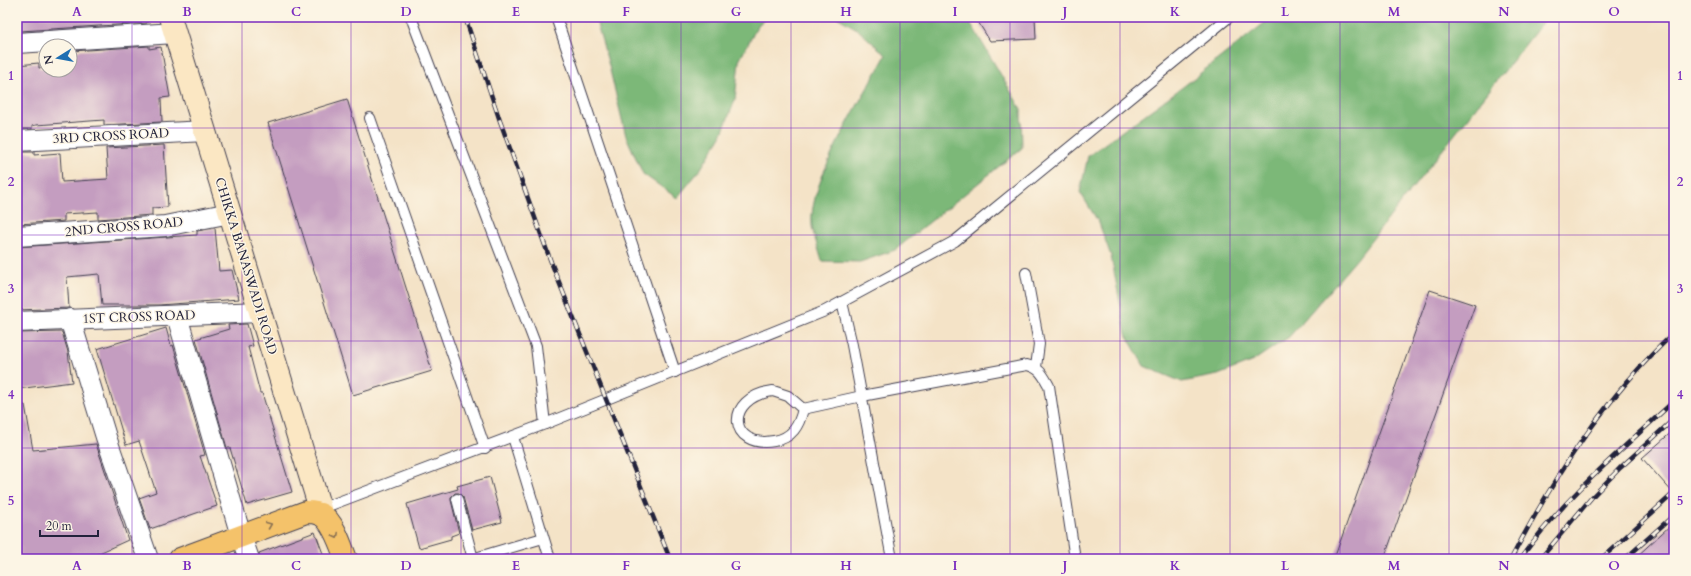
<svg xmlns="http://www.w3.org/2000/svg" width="1691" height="576" viewBox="0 0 1691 576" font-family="Cardo,serif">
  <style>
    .forest { fill: #7bb878; stroke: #4e6d5a }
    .building { fill: #c49dc0 }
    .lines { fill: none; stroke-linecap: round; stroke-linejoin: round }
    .service-casing { stroke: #423f50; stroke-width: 12 }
    .minor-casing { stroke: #423f50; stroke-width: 22 }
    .secondary-casing { stroke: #423f50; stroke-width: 24 }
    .primary-casing { stroke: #423f50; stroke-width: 24 }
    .service { stroke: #fff; stroke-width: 10 }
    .minor { stroke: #fff; stroke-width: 20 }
    .secondary { stroke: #fbe7c3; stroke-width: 22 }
    .primary { stroke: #f4c26a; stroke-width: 22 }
    .rail-casing { stroke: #22223b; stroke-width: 4.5 }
    .rail { stroke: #fcf5e5; stroke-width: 3; stroke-dasharray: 9; stroke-linecap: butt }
    .oneway { stroke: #8b7252 }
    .grid { fill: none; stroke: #7b2cbf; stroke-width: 1; stroke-opacity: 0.55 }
    .labels { text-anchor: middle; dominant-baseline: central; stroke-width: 3; stroke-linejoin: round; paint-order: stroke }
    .street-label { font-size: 13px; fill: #22223b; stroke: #fcf5e5 }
    .neatline { fill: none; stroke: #7b2cbf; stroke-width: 1.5 }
    .grid-label { font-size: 13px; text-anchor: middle; font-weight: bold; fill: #7b2cbf }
  </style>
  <rect width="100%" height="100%" fill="#fcf5e5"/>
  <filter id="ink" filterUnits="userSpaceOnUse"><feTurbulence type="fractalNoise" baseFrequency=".025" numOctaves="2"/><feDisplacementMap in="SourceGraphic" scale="8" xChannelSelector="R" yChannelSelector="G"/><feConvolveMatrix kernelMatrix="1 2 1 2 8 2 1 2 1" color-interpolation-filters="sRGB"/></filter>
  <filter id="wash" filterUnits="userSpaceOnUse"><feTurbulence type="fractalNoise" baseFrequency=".012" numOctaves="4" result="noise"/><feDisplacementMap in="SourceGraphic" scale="16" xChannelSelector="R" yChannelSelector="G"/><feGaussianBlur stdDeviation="0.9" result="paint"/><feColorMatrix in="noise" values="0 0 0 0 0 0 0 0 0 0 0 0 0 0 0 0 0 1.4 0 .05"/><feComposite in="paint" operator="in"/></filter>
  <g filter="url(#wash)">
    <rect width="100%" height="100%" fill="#f4e3c7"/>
    <g class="forest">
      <path d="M 595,17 L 767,17 L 758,25 L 739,61 L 735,100 L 721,136 L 700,170 L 677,198 L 643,174 L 626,136 L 608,62 Z"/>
      <path d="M 837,17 L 967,17 L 1021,109 L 1022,148 L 895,250 L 860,262 L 822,261 C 819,250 814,238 812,226 C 807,183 865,94 886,55 L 857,29 Z"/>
      <path d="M 1272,17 L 1547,17 L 1356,260 L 1289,337 L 1253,361 L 1218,375 L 1182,382 L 1144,366 L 1126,334 L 1111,256 L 1099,223 L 1080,192 L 1088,156 L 1184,86 Z"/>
    </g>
    <g id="blocks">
      <g class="building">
        <path d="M 19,17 L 146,17 L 147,23 L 20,31 Z"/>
        <path d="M 975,17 L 1035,17 L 1036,39 L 990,41 Z"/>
        <path d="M 149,46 L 149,49 L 161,47 L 170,97 L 161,98 L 162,122 L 104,125 L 104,120 L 90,121 L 36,125 L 32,126 L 32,129 L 17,129 L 17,65 L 39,63 L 39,68 L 46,68 L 46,70 L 70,70 L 70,66 L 73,66 L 72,51 Z"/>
        <path d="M 347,99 L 432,371 L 353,395 L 268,123 Z"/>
        <path d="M 164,145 L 168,207 L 152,208 L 152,215 L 98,219 L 98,212 L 64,214 L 64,221 L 18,224 L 17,152 L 34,152 L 34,155 L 60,153 L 62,182 L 108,179 L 106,148 Z"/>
        <path d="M 215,228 L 219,271 L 232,270 L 239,299 L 159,305 L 102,305 L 99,274 L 67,277 L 69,308 L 17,310 L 17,247 L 197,235 L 197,231 Z"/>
        <path d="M 1430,290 L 1475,305 L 1384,559 L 1334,559 Z"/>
        <path d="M 247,324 L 253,346 L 248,347 L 260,393 L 262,393 L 292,492 L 247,505 L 230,448 L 227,448 L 196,339 L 229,329 L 228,325 Z"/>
        <path d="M 166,328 L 171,346 L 173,345 L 205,455 L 200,456 L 217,506 L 150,529 L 139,498 L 156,492 L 139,441 L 126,445 L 97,349 Z"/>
        <path d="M 62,332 L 68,352 L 72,382 L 17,389 L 17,333 Z"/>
        <path d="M 25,405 L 33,450 L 96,444 L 128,540 L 86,559 L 17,559 L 17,406 Z"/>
        <path d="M 1674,430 L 1674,494 L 1642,458 Z"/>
        <path d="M 490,477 L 502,522 L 472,530 L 463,497 L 459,493 L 455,493 L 451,497 L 451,500 L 459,533 L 451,536 L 451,539 L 419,548 L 407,504 L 458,489 L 457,486 Z"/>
        <path d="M 1674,522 L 1674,559 L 1634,559 Z"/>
        <path d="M 315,532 L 325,559 L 260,559 L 259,553 Z"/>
      </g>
    </g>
  </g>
  <g filter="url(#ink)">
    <use href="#blocks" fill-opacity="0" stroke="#423f50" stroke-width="1"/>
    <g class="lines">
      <g class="service-casing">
        <g id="service">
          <path d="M 411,17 L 536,346 L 545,424"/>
          <path d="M 556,17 L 675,372"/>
          <path d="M 370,118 L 485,448"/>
          <path d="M 1026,273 L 1039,344 L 1036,367"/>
          <path d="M 842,302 L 852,345 L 892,559"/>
          <path d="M 773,391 L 788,396 L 803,409 C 799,426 792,438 774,441 C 729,449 723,398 773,391 Z"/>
          <path d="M 803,409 L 862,396 L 1027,365 C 1040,368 1043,375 1049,386 L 1075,559"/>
          <path d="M 513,437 L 550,559"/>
          <path d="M 457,499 L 473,559"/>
          <path d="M 320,509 L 545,424 L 825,311 L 955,241 L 1229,17"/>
          <path d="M 472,559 L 543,538"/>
        </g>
      </g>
      <g class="minor-casing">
        <g id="minor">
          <path d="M 17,43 L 175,33"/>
          <path d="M 17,141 L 205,131"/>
          <path d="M 17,236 L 165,226 L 230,213"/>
          <path d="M 177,316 L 241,536 L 249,559"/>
          <path d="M 70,319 L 106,437 L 148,559"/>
          <path d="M 17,322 L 260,312"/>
        </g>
      </g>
      <g class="secondary-casing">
        <path id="secondary" d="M 170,17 L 322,515"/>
      </g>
      <g class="primary-casing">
        <path id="primary" d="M 180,559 L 306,512 C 311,512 317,512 322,515 C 334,523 341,546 346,559"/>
      </g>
      <use href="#service" class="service"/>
      <use href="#minor" class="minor"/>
      <use href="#secondary" class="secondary"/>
      <use href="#primary" class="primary"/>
      <g class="rail-casing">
        <g id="rail">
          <path d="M 465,17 L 500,121 L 551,262 L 670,559"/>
          <path d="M 1511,559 C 1554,477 1605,397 1674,333"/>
          <path d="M 1520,559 C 1563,499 1620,451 1674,401"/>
          <path d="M 1540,559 L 1592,497 L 1620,468 L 1674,419"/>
          <path d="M 1601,559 L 1674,493"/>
          <path d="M 1625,559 L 1674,515"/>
        </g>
      </g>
      <use href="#rail" class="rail"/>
    </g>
    <defs><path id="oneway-chevron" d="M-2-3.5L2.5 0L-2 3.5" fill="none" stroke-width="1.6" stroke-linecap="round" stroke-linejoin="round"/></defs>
    <g class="oneway">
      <use href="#oneway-chevron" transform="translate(269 525) rotate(-22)"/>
      <use href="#oneway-chevron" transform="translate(336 536) rotate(63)"/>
    </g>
  </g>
  <path class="grid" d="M 132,17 L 132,559M 242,17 L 242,559M 351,17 L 351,559M 461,17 L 461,559M 571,17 L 571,559M 681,17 L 681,559M 791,17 L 791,559M 900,17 L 900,559M 1010,17 L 1010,559M 1120,17 L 1120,559M 1230,17 L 1230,559M 1340,17 L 1340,559M 1449,17 L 1449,559M 1559,17 L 1559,559M 17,128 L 1674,128M 17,235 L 1674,235M 17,341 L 1674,341M 17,448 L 1674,448"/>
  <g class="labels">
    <g class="street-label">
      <text transform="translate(111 136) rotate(-3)">3RD CROSS ROAD</text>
      <text transform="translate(124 227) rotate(-5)">2ND CROSS ROAD</text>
      <text transform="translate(246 266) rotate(73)">CHIKKA BANASWADI ROAD</text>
      <text transform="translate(139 317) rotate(-2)">1ST CROSS ROAD</text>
    </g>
  </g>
  <rect width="1691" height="576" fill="none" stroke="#fcf5e5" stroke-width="44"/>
  <g transform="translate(58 58) rotate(259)"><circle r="19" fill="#fcf5e5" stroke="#a5a1a1"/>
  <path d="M0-3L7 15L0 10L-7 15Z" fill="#1f6fb2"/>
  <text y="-6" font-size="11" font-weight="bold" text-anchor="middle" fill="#22223b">N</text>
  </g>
  <path d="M40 530v6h58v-6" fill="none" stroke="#22223b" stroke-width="2"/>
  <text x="46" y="530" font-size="12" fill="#22223b" stroke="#fcf5e5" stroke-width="3" paint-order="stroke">20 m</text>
  <rect x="22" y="22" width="1647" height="532" class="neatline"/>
  <g class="grid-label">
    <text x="77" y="16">A</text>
    <text x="187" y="16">B</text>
    <text x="296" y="16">C</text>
    <text x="406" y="16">D</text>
    <text x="516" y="16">E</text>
    <text x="626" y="16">F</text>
    <text x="736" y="16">G</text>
    <text x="846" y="16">H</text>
    <text x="955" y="16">I</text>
    <text x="1065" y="16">J</text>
    <text x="1175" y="16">K</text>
    <text x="1285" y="16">L</text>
    <text x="1394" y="16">M</text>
    <text x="1504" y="16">N</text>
    <text x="1614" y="16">O</text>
    <text x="11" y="80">1</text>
    <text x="1680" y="80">1</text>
    <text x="11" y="186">2</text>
    <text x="1680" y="186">2</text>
    <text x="11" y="293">3</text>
    <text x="1680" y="293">3</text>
    <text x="11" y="399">4</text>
    <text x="1680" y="399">4</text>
    <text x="11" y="505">5</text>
    <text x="1680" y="505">5</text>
    <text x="77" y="570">A</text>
    <text x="187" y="570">B</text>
    <text x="296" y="570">C</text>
    <text x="406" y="570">D</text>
    <text x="516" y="570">E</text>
    <text x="626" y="570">F</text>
    <text x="736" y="570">G</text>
    <text x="846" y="570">H</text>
    <text x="955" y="570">I</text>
    <text x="1065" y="570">J</text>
    <text x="1175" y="570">K</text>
    <text x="1285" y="570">L</text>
    <text x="1394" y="570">M</text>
    <text x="1504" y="570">N</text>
    <text x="1614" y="570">O</text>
  </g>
</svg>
